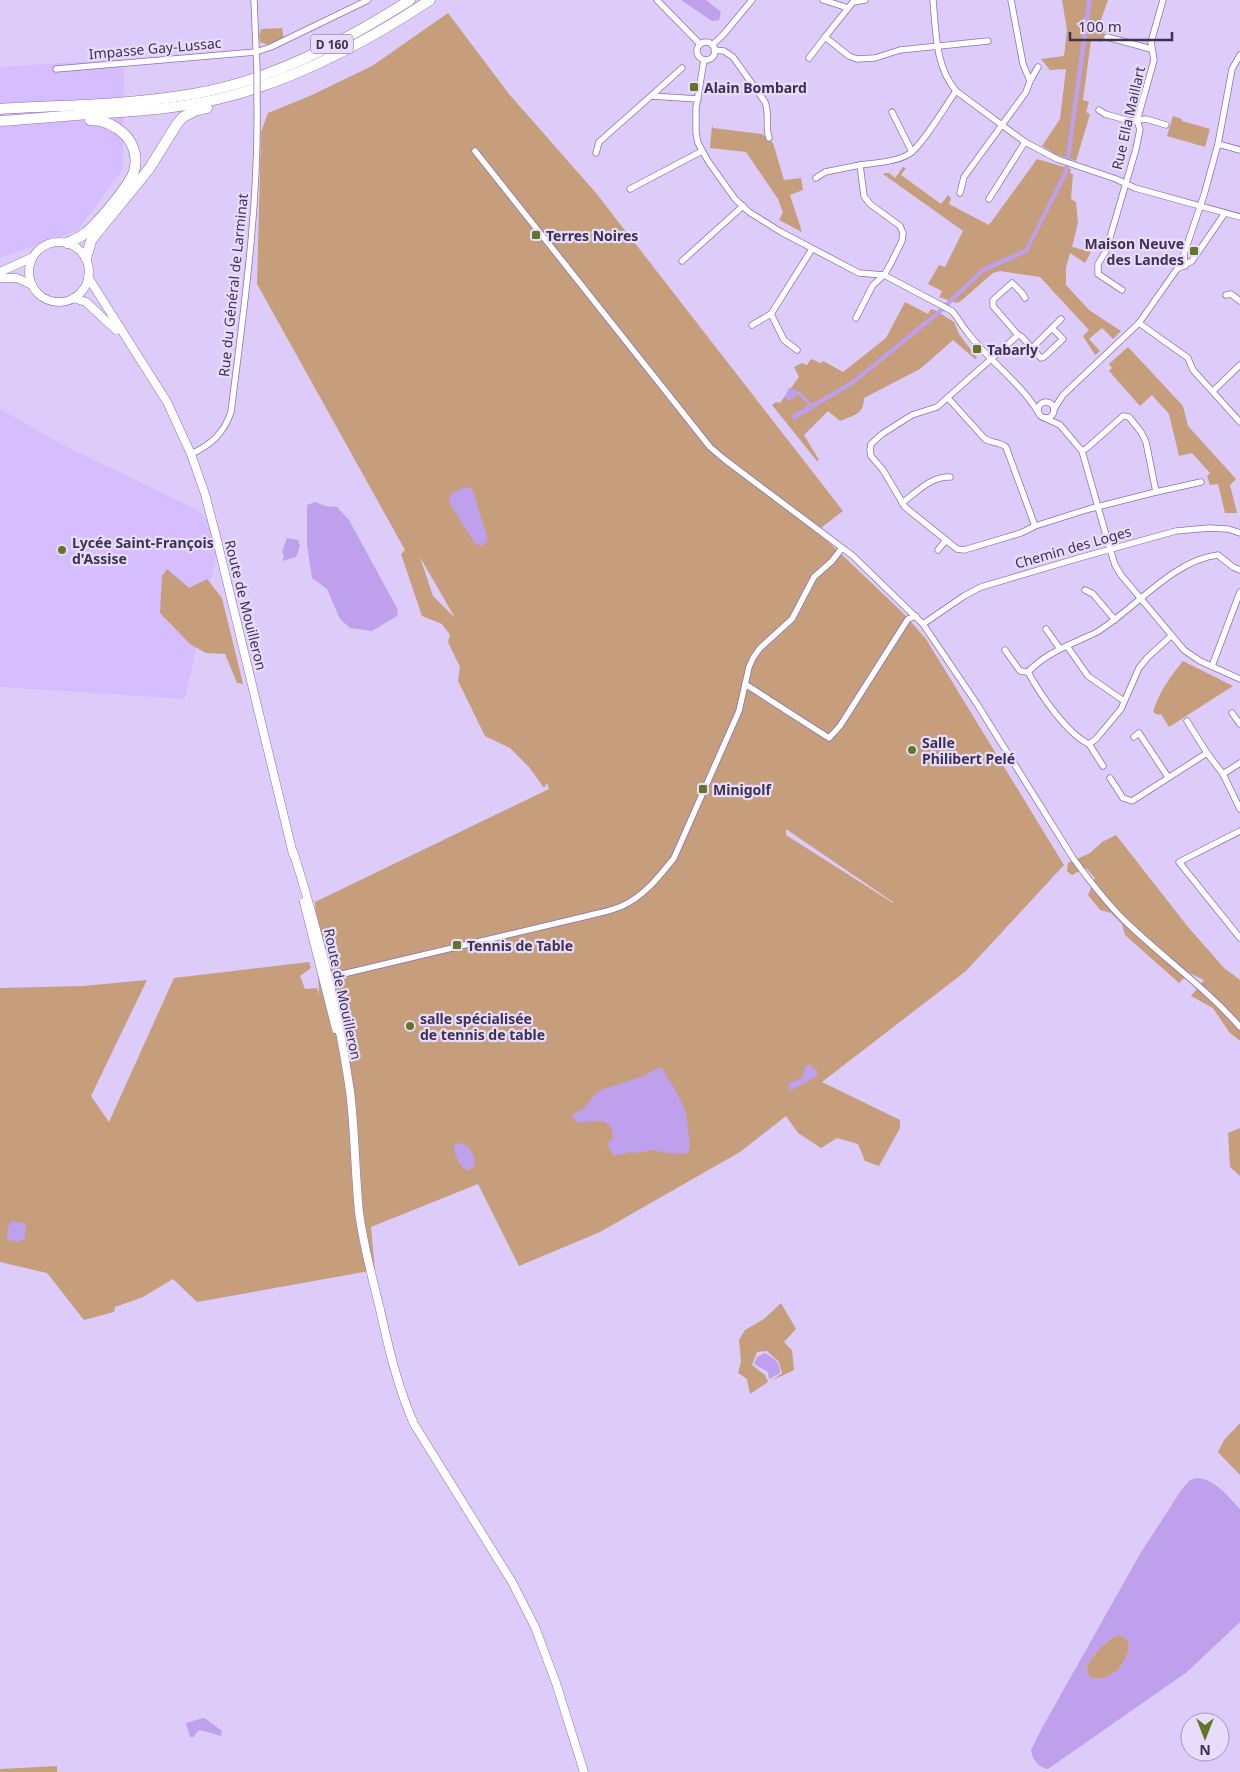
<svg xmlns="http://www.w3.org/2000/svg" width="1240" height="1772" viewBox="0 0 1240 1772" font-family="'Noto Sans',sans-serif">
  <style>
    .built { fill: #d6bdff }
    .green { fill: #c69e7c; fill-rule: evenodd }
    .water { fill: #bea0ec; fill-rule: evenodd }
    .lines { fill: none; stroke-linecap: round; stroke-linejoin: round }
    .street-casing { stroke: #8c70b5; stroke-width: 7 }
    .secondary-casing { stroke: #8c70b5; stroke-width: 9 }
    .highway-casing { stroke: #8c70b5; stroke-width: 11 }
    .street { stroke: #fff; stroke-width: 5.5 }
    .secondary { stroke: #fff; stroke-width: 8 }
    .highway { stroke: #fff; stroke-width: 10 }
    .street-bridge-casing { stroke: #8c70b5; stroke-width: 7; stroke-linecap: butt }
    .street-bridge { stroke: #fff; stroke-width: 5.5 }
    .poi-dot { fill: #627625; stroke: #e7dcfb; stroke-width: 2 }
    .labels { text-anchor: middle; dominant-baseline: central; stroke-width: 4.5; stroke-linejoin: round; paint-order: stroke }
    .shield { fill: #e7dcfb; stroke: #716583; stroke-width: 1 }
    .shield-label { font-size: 12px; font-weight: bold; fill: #3e3250 }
    .street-label { font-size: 14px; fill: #3e3250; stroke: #e7dcfb }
    .poi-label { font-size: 14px; font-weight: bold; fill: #3e3250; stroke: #e7dcfb; text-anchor: start }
  </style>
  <rect width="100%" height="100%" fill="#ddccf9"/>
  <g class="built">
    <path d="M 124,59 L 123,169 L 77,231 L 0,258 L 0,67 Z"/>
    <path d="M 0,409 L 63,445 L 196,509 L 221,533 L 185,699 L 0,687 Z"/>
  </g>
  <g class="green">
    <path d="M 1062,0 L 1108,0 L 1098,28 L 1105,31 L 1102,42 L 1091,40 L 1083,100 L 1089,102 L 1086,112 L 1090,114 L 1076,161 L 1055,154 L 1042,146 L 1060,119 L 1066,69 L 1050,70 L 1041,59 L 1064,56 L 1067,30 Z"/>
    <path d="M 448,13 L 509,94 L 596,193 L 843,511 L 817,531 L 903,613 L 926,639 L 1064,865 L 966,971 L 822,1082 L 900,1120 L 900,1128 L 879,1166 L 865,1161 L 858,1144 L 837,1138 L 821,1148 L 798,1133 L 786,1116 L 740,1152 L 600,1232 L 519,1266 L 478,1184 L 371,1227 L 375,1270 L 197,1302 L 173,1279 L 143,1297 L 115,1307 L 114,1312 L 84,1320 L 47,1273 L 0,1262 L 0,988 L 83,986 L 147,980 L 91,1096 L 109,1122 L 174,978 L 309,962 L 311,968 L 300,976 L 305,989 L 317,988 L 319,995 L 315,902 L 549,789 L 547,783 L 544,788 L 529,767 L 510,748 L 485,736 L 458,681 L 460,667 L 448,642 L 450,635 L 442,624 L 422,616 L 401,554 L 405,550 L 257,284 L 261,132 L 268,113 L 312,95 L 372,66 ZM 420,557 L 455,618 L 433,596 ZM 786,829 L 893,902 L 893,903 L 786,835 Z"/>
    <path d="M 282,28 L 284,39 L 269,45 L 260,42 L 259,36 L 261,29 Z"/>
    <path d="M 1173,116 L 1182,119 L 1182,121 L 1210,129 L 1205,147 L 1167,136 Z"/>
    <path d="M 712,125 L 713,128 L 762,134 L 773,143 L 784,180 L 801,178 L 803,190 L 790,195 L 802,232 L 779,220 L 783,213 L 778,199 L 746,152 L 710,148 Z"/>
    <path d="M 1037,159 L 1071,169 L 1070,173 L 1073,174 L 1071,199 L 1076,202 L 1078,223 L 1072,247 L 1091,252 L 1085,263 L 1070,253 L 1066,268 L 1066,285 L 1089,310 L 1121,331 L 1113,339 L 1102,328 L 1089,339 L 1100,351 L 1095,355 L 1083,336 L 1089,330 L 1040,277 L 1000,271 L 993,273 L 962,300 L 957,303 L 939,297 L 942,291 L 928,284 L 939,265 L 945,267 L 963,231 L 883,174 L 885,173 L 889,173 L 895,178 L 903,167 L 906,168 L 901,175 L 941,204 L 948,195 L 951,198 L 949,204 L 989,225 Z"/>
    <path d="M 905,302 L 928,314 L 931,309 C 937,310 947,318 954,322 L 959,334 L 977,358 L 975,359 L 953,340 L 920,369 L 864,398 C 864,415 853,415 840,421 L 828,411 L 804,435 L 819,460 L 817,461 L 772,405 L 776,402 L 780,403 L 799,377 L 794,367 L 802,363 L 807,365 L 811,359 L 821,363 L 823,361 L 843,372 L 886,338 Z"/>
    <path d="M 1128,347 L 1183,406 L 1188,426 L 1236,479 L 1230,485 L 1237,513 L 1225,513 L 1218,484 L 1210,485 L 1207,476 L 1210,473 L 1192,453 L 1179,456 L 1169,414 L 1152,395 L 1140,406 L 1109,371 L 1112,368 L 1109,364 Z"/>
    <path d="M 167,569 L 189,588 L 207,579 L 222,598 L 243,684 L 237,683 L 225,654 L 206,653 L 190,644 L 160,613 L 162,576 Z"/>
    <path d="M 1183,661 L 1233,686 L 1169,727 L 1161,714 L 1158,715 L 1153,712 C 1159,692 1170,677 1183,661 Z"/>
    <path d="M 1116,835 L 1188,927 L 1224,968 L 1240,980 L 1240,1041 L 1229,1032 L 1213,1008 L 1191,996 L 1204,980 L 1189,973 L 1179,983 L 1125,935 L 1122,924 L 1111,913 L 1100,910 L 1088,895 L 1095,878 L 1086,868 L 1072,875 L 1067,871 L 1068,863 L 1090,853 L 1102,842 Z"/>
    <path d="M 1240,1128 L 1240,1176 L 1230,1167 L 1228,1133 Z"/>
    <path d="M 781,1303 L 796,1329 L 784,1342 L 792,1350 L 794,1370 L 773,1380 L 782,1373 L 779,1362 L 767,1351 L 757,1352 L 752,1365 L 765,1375 L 768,1382 L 750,1394 L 747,1379 L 738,1373 L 741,1362 L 739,1340 L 745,1330 L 764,1319 Z"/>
    <path d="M 1240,1423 L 1240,1475 L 1218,1452 L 1224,1440 Z"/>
    <path d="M 1117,1635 L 1124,1637 L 1129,1643 C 1129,1663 1112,1683 1091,1678 C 1089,1675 1086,1671 1087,1667 C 1089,1658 1108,1639 1117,1635 Z"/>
    <path d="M 57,1766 L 57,1772 L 0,1772 L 0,1769 Z"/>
  </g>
  <g class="water">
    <path d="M 681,0 L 706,0 L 721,12 L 719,20 L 712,21 Z"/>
    <path d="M 1087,0 L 1092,0 L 1068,173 L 1027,253 L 984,272 L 938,316 L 854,384 L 794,420 L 791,416 L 809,405 L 798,395 L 796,394 L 794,399 L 787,400 L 785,396 L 789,388 L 800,392 L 812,404 L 854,379 L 937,311 L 982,268 L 1025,249 L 1064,171 Z"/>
    <path d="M 465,487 L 470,488 L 473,491 L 487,537 L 486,542 L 482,546 L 475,544 L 449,502 L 451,494 Z"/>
    <path d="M 315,502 L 325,506 L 337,507 L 349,520 L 398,610 L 397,616 L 372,631 L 350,628 L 340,619 L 327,589 L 312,578 L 307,545 L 307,505 Z"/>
    <path d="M 287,538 L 298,540 L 300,546 L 296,557 L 282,561 L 284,556 L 282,552 Z"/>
    <path d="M 808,1065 L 811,1065 L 817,1071 L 817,1076 L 790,1091 L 789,1083 L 802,1078 L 805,1067 Z"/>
    <path d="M 658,1068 L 662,1068 L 677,1093 L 686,1113 L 690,1145 L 688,1153 L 673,1154 L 652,1150 L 637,1153 L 631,1152 L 614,1156 L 607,1144 L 613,1138 C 612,1112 591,1124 576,1122 L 572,1115 L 583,1109 L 598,1091 L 644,1076 Z"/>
    <path d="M 461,1143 L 469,1147 L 474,1157 L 475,1165 L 469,1171 C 460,1169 457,1158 454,1149 L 455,1144 Z"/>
    <path d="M 12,1221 L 24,1223 L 26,1225 L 25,1238 L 19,1242 L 8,1240 C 5,1236 8,1224 12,1221 Z"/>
    <path d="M 765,1353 C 773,1357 781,1363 780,1373 L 769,1379 L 768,1372 L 754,1364 L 757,1357 Z"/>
    <path d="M 1197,1478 C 1217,1480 1227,1496 1240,1509 L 1240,1622 L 1187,1672 L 1048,1769 C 1039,1768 1032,1759 1031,1750 L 1042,1728 L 1140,1554 L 1182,1489 L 1190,1480 ZM 1117,1635 L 1124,1637 L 1129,1643 C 1129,1663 1111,1683 1091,1678 C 1089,1675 1086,1671 1087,1667 C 1089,1658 1108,1639 1117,1635 Z"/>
    <path d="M 203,1718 L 206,1719 L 222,1731 L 221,1736 L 200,1730 L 196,1733 L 194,1737 L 190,1737 L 186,1723 Z"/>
  </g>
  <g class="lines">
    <g class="street-casing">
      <g id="street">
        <path d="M 254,0 L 257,70"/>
        <path d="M 657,0 L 700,44"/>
        <path d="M 823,0 L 848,8"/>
        <path d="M 865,0 L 853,2 L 825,37 L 849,56 L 857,59 L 875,58 L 900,50 L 988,41"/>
        <path d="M 933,0 C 936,31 935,66 956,91 L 1025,142 L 1057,159 L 1116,179 L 1135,188 L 1240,217"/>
        <path d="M 1107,37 L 1151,49"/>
        <circle cx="706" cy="51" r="9"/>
        <path d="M 712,45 L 723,35 L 752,0"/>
        <path d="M 714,50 L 724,51 L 733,57 L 765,102 C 770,114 765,127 769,138"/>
        <path d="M 809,58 L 825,37"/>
        <path d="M 704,60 L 696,108 L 696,133 L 698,143 L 708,161 L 735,199 L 749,212 L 781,232 L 859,273 L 884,275 L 952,311 C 958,318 962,326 968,333 C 989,361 1020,382 1038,412"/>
        <path d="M 56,69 L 256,52 L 271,47 L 368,0"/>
        <path d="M 1030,81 L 1038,67"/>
        <path d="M 651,96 L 682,68"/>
        <path d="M 1099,110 L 1105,114 L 1130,121 L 1146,119 L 1166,125"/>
        <path d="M 892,112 L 912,152"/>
        <path d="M 1218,144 L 1240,150"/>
        <path d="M 475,151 L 710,447 L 724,459 L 853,556 L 923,624 L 977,704 L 1073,858 C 1089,880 1105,901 1124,920 C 1162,957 1205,987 1240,1027"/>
        <path d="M 596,153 L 599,142 L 651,96 L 698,99"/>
        <path d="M 816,178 L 825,172 L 860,165"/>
        <path d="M 630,189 L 702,151"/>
        <path d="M 960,193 L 964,177 L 1026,92 L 1030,81 L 1023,64 L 1011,0"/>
        <path d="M 989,199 L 1025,142"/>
        <path d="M 682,261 L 743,206"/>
        <path d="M 1185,266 L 1184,254 L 1204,195 L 1218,144 L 1232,69 L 1240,55"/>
        <path d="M 1122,290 L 1098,274 L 1098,264 L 1106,251 L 1136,149 L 1140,129 L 1137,121 L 1154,60 L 1151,42 L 1163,0"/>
        <path d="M 1226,295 L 1231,294 L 1240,301"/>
        <path d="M 771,314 L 784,340 L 797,350"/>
        <path d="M 856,318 L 873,285 L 884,275 L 890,265 L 902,241 L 903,233 L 900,226 L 870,204 L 864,196 L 860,165 C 875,163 896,162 909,154 C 922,146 946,105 956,91"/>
        <path d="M 1139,323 L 1188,358 L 1193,370 L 1240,422"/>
        <path d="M 752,325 L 771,314 L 812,249"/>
        <path d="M 1052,328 L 1063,339 L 1044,357 L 1041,358 L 1021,336 L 1018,335 L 937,407 L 912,415 L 882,434 L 871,444 L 870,450 L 871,456 L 883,470 L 905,507 L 957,549 L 964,550 L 1021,533 L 1035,526 L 1089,509 L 1156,492 L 1146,442 L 1141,432 L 1129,417 L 1123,416 L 1087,448 L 1082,451"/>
        <path d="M 1018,335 L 993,306 L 993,300 L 1012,283 L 1022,293 L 1025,298"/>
        <path d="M 1032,348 L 1061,319"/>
        <path d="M 1213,391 L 1240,365"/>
        <path d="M 948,398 L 985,439 C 992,443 1000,442 1006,447 L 1035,526"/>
        <circle cx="1046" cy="410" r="8"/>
        <path d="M 1054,409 L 1063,395 L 1139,323 L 1177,269 L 1192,261 L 1225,213"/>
        <path d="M 1045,418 L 1060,425 L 1082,451 L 1110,549 L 1115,565 L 1121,575 L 1184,650 L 1200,661 L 1240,679"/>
        <path d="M 191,454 C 211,445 224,433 231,412 C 244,308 259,205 257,100"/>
        <path d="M 1156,492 L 1201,482"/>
        <path d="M 902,503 C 917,492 931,476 950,477"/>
        <path d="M 938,550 L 946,540"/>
        <path d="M 1085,590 L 1093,594 L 1115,620"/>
        <path d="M 923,624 L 964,596 L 981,587 L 1079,558 L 1176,531 L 1209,528 L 1228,529 L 1240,533"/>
        <path d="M 1046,629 L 1060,649"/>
        <path d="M 1171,636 L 1148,657 L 1139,668 L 1121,709 L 1096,739 L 1089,744 C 1067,734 1040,694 1028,672 C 1042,657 1061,648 1080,640 C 1085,637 1092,635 1097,632 C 1135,609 1173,560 1218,555 L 1233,567 L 1240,570"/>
        <path d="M 1067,646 L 1088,676 L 1124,701"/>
        <path d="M 1005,650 L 1020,671 L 1028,672"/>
        <path d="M 1212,666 L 1240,592"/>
        <path d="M 745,684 L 829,738 L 840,726 L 908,619 L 916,616"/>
        <path d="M 1232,713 L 1240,724"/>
        <path d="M 1187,721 L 1207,753"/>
        <path d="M 1134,737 L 1139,733 L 1168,777"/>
        <path d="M 1089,744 L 1103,766"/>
        <path d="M 1223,774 L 1240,809"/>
        <path d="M 1110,778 L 1123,798 L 1132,801 L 1207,753 L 1223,774 L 1240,763"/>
        <path d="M 1240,831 L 1179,862 L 1240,938"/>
        <path d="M 326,978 L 587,916 C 598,913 611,911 622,906 C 644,896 659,877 674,858 L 739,711 L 749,667 L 753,658 L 760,648 L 792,619 L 814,577 L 832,561 L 842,548"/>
      </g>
    </g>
    <g class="secondary-casing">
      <g id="secondary">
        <circle cx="59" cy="272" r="30"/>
        <path d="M 0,272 L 31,258"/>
        <path d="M 88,277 L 167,402 L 191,454 L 205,494 L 216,536 L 293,854"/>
        <path d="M 0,278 L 17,278 L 32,285"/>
        <path d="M 73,298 L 86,302 L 116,330"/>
        <path d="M 293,851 C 318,930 338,1008 350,1091 C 355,1131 355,1172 359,1212 C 363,1243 371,1274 379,1305 C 388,1345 397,1386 414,1424 L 512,1582 L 535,1627 L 556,1683 L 584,1772"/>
        <path d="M 304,902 L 336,1029"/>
      </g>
    </g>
    <g class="highway-casing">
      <g id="highway">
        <path d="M 0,109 C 64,105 129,105 193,94 C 270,81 344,42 410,0"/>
        <path d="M 0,121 C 30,119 60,116 91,114 C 134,111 176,109 218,99 C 294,81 365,43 430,0"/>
        <path d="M 67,243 C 73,240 79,238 84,234 C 97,224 134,181 135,167 C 137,155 133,143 125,135 C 115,125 104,120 90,120"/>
        <path d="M 86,258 L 91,241 L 96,234 L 149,169 L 177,124 L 183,117 L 195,111 L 207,108"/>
      </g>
    </g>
    <use href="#street" class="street"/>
    <use href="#secondary" class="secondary"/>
    <use href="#highway" class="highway"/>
    <g class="street-bridge-casing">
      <path id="street-bridge" d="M 257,70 L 257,100"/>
    </g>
    <use href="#street-bridge" class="street-bridge"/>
  </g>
  <g class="poi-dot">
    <rect x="689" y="82" width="10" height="10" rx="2.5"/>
    <rect x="531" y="230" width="10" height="10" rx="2.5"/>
    <rect x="1189" y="246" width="10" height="10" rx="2.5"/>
    <rect x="972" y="344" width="10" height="10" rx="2.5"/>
    <circle cx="62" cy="550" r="5"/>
    <circle cx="912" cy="750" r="5"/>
    <rect x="698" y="784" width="10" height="10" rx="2.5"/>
    <rect x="452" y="940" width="10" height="10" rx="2.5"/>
    <circle cx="410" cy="1026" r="5"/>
  </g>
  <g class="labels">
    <rect class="shield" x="311" y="34.5" width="42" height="19" rx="4"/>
    <g class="shield-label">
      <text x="332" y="44">D 160</text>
    </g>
    <g class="street-label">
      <text transform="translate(155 48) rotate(-5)">Impasse Gay-Lussac</text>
      <text transform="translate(1128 118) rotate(-77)">Rue Ella Maillart</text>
      <text transform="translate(233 285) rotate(-84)">Rue du Général de Larminat</text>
      <text transform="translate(1073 547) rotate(-16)">Chemin des Loges</text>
      <text transform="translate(246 605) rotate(76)">Route de Mouilleron</text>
      <text transform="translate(343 994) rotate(78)">Route de Mouilleron</text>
    </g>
    <g class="poi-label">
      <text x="704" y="87">Alain Bombard</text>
      <text x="546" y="235">Terres Noires</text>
      <text x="1184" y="243" text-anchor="end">Maison Neuve<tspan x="1184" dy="16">des Landes</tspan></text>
      <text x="987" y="349">Tabarly</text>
      <text x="72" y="542">Lycée Saint-François<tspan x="72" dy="16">d'Assise</tspan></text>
      <text x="922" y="742">Salle<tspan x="922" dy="16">Philibert Pelé</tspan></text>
      <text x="713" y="789">Minigolf</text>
      <text x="467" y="945">Tennis de Table</text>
      <text x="420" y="1018">salle spécialisée<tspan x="420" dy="16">de tennis de table</tspan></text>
    </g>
  </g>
  <g transform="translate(1205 1737) rotate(180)"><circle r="24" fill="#e7dcfb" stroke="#a398b7"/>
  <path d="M0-4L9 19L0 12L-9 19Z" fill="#627625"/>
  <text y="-8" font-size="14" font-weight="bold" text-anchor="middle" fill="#3e3250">N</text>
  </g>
  <path d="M1070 32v8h102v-8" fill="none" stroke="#3e3250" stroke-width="2.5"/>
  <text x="1078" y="32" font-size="15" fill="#3e3250" stroke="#e7dcfb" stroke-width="4" paint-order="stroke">100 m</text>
</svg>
